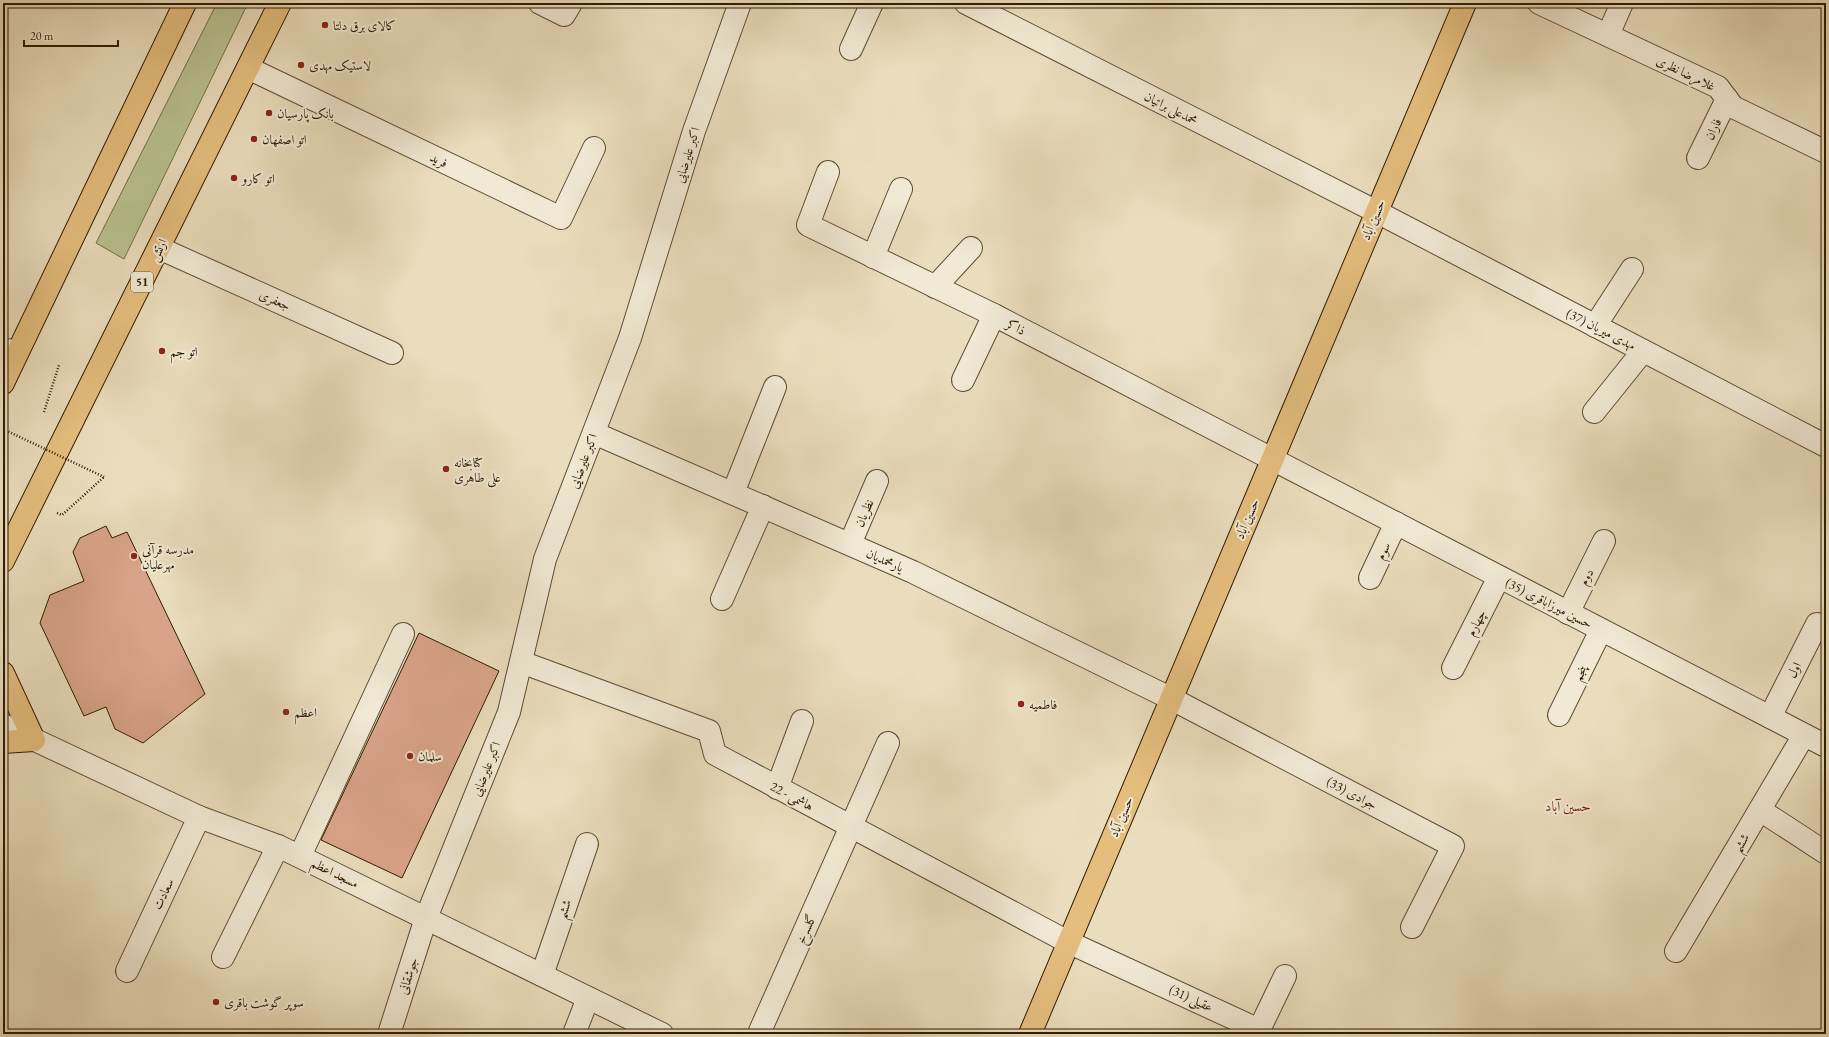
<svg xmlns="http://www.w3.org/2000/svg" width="1829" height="1037" viewBox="0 0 1829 1037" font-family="'EB Garamond',Amiri,serif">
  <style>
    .green { fill: #b9c08f; stroke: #746e48 }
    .building { fill: #d9a389; stroke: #2f1b02 }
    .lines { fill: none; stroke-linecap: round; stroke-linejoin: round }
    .minor-casing { stroke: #5e4c31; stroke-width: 24 }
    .major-casing { stroke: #2f1b02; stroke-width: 24 }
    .path { stroke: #2f1b02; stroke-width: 2.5; stroke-dasharray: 1 2; stroke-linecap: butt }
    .minor { stroke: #f1e9d4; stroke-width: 22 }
    .major { stroke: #e5be7e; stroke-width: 22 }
    .path-bridge { stroke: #2f1b02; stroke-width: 2.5; stroke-dasharray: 1 2; stroke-linecap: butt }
    .poi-dot { fill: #8f2418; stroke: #f1e9d4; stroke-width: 1.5 }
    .labels { text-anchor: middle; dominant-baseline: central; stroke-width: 4; stroke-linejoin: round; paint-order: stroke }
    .shield { fill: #f1e9d4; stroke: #695941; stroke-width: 1 }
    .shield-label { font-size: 12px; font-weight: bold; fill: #2f1b02 }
    .poi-label { font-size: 13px; fill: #2f1b02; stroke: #f1e9d4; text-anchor: start }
    .street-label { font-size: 13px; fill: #2f1b02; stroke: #f1e9d4 }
    .neighbourhood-label { font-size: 14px; fill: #7a1f14; stroke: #f1e9d4 }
  </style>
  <rect width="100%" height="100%" fill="#eaddbd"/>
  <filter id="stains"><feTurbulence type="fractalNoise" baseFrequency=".005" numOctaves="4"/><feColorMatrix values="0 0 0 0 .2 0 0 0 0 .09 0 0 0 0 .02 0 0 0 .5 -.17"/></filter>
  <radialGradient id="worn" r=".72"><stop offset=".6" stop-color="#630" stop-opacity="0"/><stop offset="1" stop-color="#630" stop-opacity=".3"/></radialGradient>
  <path class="green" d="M 217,3 L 248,3 L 124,259 L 96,243 Z"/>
  <g class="building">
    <path d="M 106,526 L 112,538 L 127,532 L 205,694 L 143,743 L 115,729 L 106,707 L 84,716 L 40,623 L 50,595 L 84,581 L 73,552 L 80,538 Z"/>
    <path d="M 419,633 L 499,671 L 402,878 L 321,840 Z"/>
  </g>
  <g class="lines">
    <g class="minor-casing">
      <g id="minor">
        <path d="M 540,3 L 564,15 L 571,3"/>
        <path d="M 966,3 L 1377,212 L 1826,446"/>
        <path d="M 1539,3 L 1718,87 L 1733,107 L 1826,152"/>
        <path d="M 1608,35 L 1622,3"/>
        <path d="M 851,49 L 872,3"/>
        <path d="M 248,68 L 561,218 L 594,148"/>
        <path d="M 1698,158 L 1727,99"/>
        <path d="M 828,172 L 808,225 L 994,315 L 1826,746"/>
        <path d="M 159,248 L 392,353"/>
        <path d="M 873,257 L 901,189"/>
        <path d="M 935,287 L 971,248"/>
        <path d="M 1595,326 L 1632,269"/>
        <path d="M 3,350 L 18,351"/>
        <path d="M 963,380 L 994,315"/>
        <path d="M 1594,412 L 1643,351"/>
        <path d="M 594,433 L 913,572 L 1172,699 L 1453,846 L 1412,927"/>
        <path d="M 733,493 L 775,387"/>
        <path d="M 850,544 L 877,481"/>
        <path d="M 1370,578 L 1396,523"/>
        <path d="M 722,599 L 763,506"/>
        <path d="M 1568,613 L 1604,541"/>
        <path d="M 521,662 L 709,731 L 715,754 L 1068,942 L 1259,1030 L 1285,976"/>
        <path d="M 1453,668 L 1499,577"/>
        <path d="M 1559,715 L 1601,630"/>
        <path d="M 1770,717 L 1817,624"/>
        <path d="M 3,725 L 199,817 L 278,846 L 662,1034"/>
        <path d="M 777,788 L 802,721"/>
        <path d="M 1760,810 L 1826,853"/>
        <path d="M 300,856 L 403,634"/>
        <path d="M 1676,951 L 1804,735"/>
        <path d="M 223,957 L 278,846"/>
        <path d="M 127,971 L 199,817"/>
        <path d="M 542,975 L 587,844"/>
        <path d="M 760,1031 L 888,743"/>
        <path d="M 389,1034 L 426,918 L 509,712 L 545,559 L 630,338 L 694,131 L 740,3"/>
        <path d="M 574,1034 L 588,998"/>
      </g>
    </g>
    <g class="major-casing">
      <g id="major">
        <path d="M 3,383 L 185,3"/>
        <path d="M 3,561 L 280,3"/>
        <path d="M 3,673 L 34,740 L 3,742"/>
        <path d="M 1030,1034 L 1465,3"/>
      </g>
    </g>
    <g class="path">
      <path d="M 44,412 L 59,365"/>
      <path d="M 57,513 L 62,515 L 104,477"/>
    </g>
    <use href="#minor" class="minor"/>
    <use href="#major" class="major"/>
    <path class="path-bridge" d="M 3,429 L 104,477"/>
  </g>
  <g class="poi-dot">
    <circle cx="325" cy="25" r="4"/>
    <circle cx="301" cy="65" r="4"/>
    <circle cx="269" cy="113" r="4"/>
    <circle cx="254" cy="139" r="4"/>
    <circle cx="234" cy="178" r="4"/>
    <circle cx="162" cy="351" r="4"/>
    <circle cx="446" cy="469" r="4"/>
    <circle cx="134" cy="556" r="4"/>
    <circle cx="1021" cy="704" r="4"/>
    <circle cx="286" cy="712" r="4"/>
    <circle cx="410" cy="756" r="4"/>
    <circle cx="216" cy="1002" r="4"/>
  </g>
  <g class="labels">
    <rect class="shield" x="131" y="272" width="22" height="20" rx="3"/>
    <g class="shield-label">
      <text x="142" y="282">51</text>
    </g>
    <g class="poi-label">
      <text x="333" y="25">کالای برق دلتا</text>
      <text x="309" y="65">لاستیک مهدی</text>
      <text x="277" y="113">بانک پارسیان</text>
      <text x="262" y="139">اتو اصفهان</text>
      <text x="242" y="178">اتو کارو</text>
      <text x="170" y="351">اتو جم</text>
      <text x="454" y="462">کتابخانه<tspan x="454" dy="15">علی طاهری</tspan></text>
      <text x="142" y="549">مدرسه قرآنی<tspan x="142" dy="15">مهرعلیان</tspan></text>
      <text x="1029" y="704">فاطمیه</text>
      <text x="294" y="712">اعظم</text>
      <text x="418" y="756">سلمان</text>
      <text x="224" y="1002">سوپر گوشت باقری</text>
    </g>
    <g class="street-label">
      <text transform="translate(1686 73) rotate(26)">غلامرضا نظری</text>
      <text transform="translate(1171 108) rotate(27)">محمدعلی براتیان</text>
      <text transform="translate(1713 129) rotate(-64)">فاران</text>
      <text transform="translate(687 155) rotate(-73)">اکبر علیرضایی</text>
      <text transform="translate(439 160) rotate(26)">فرید</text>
      <text transform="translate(1373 220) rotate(-67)">حسین آباد</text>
      <text transform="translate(158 250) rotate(-64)">ارتش</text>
      <text transform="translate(275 300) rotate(24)">جعفری</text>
      <text transform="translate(1016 327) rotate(27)">ذاکر</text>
      <text transform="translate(1601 329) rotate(27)">مهدی میریان (37)</text>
      <text transform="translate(583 461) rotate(-69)">اکبر علیرضایی</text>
      <text transform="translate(864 513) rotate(-67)">نظریان</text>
      <text transform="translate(1247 519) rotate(-67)">حسین آباد</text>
      <text transform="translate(1383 551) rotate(-65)">سوم</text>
      <text transform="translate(885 560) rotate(24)">یارمحمدیان</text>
      <text transform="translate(1586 577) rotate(-63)">دوم</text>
      <text transform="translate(1549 603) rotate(27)">حسین میرزاباقری (35)</text>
      <text transform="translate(1476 623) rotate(-63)">چهارم</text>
      <text transform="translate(1794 670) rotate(-63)">اول</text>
      <text transform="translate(1580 673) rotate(-63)">پنجم</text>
      <text transform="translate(486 769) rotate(-68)">اکبر علیرضایی</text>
      <text transform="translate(1352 793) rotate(28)">جوادی (33)</text>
      <text transform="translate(792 796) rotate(28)">هاشمی - 22</text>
      <text transform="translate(1121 817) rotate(-67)">حسین آباد</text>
      <text transform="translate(1741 843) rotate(-59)">ششم</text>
      <text transform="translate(335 873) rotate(26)">مسجد اعظم</text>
      <text transform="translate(163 894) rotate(-65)">سعادت</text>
      <text transform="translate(564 909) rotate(-71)">ششم</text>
      <text transform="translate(806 929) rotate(-66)">گلسرخ</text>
      <text transform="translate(408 976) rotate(-72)">جوشقانی</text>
      <text transform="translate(1191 998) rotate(25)">عقیلی (31)</text>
    </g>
    <g class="neighbourhood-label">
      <text x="1568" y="806">حسین آباد</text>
    </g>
  </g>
  <rect width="1829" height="1037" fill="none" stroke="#eaddbd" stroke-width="16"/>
  <rect x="4" y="4" width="1821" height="1029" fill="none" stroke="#2f1b02" stroke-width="2"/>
  <rect x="8" y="8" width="1813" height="1021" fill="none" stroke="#2f1b02"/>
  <path d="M24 40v6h94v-6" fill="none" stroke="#2f1b02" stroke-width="2"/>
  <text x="30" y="40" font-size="12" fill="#2f1b02" stroke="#f1e9d4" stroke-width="3" paint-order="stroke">20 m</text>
  <rect width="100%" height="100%" filter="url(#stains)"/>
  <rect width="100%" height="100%" fill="url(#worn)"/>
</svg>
